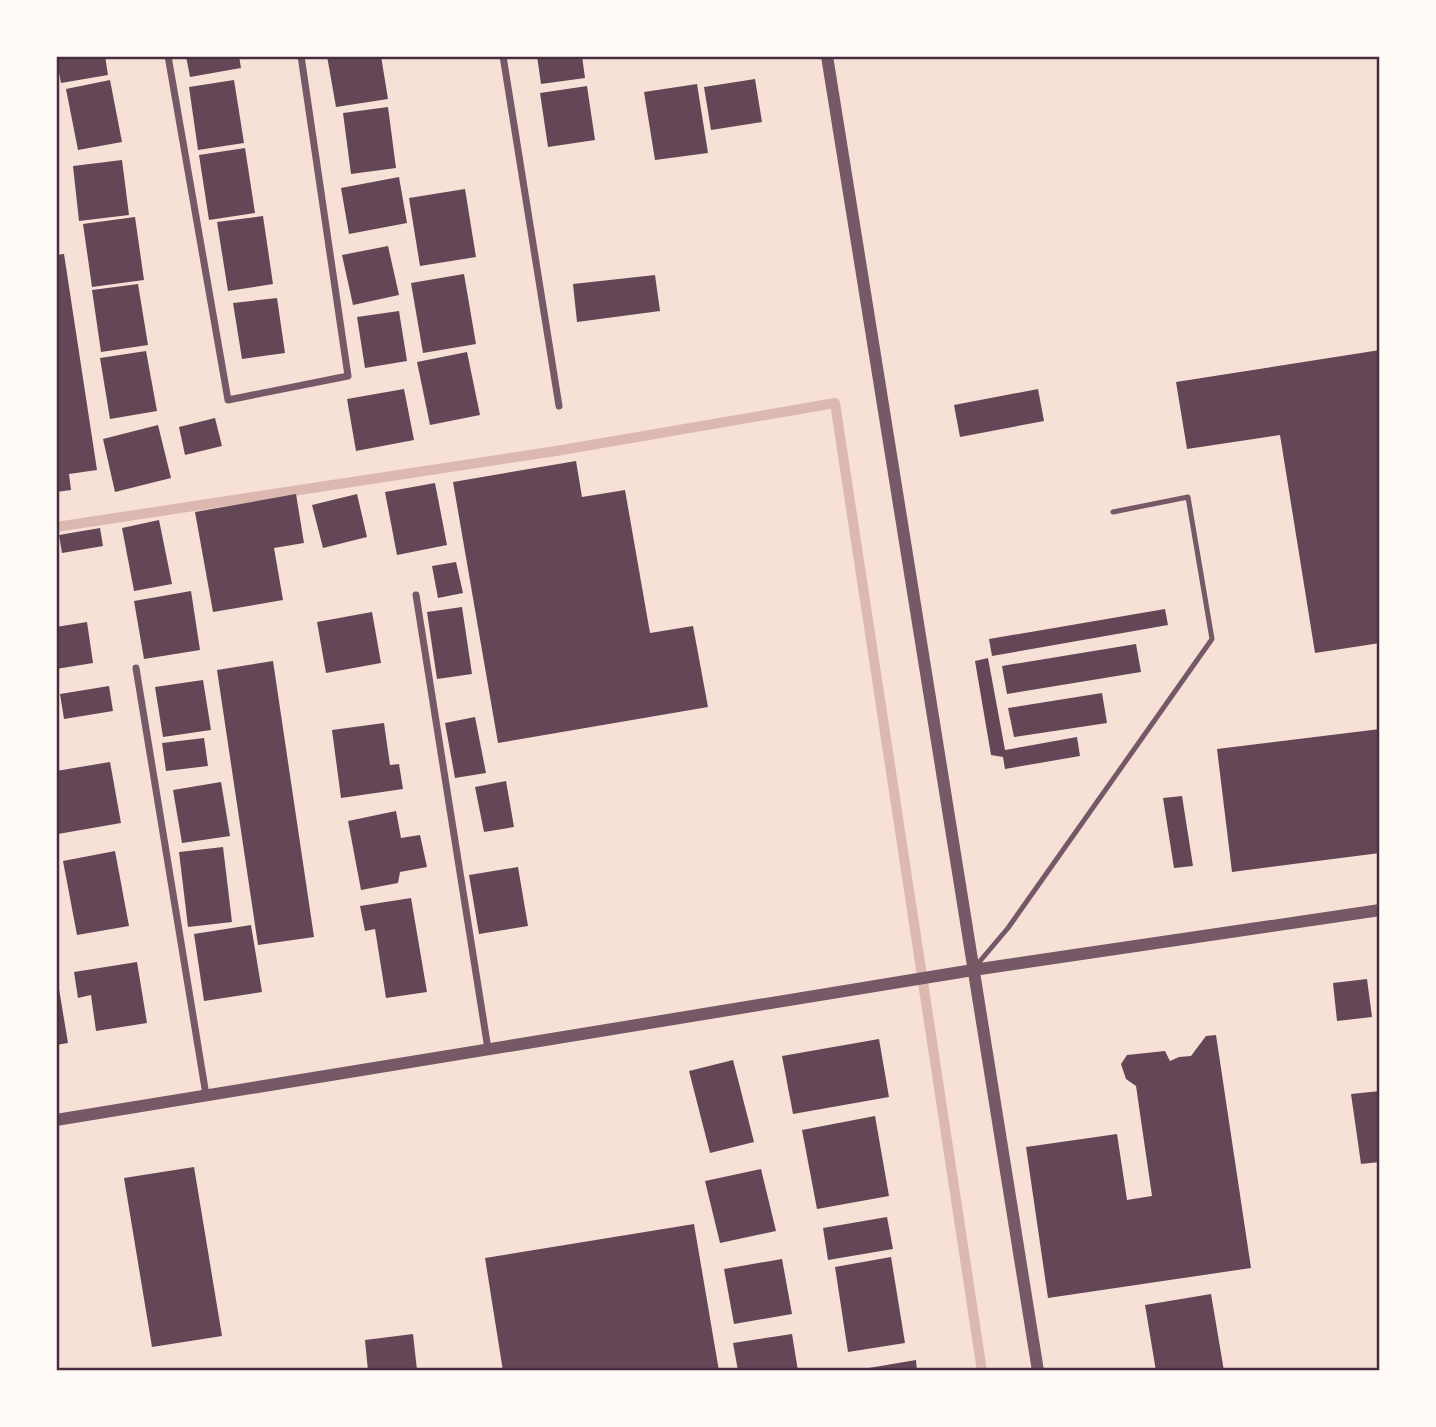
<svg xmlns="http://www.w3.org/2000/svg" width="1436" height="1427" viewBox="0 0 1436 1427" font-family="'Space Grotesk',sans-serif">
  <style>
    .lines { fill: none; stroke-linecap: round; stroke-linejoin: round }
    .stream { stroke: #dcb8b0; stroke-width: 10 }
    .building { fill: #644757 }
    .service { stroke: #755966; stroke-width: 5 }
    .minor { stroke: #755966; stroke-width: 7 }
    .tertiary { stroke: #755966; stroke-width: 12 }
    .neatline { fill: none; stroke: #4a2c40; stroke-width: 2.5 }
  </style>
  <rect width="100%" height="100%" fill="#f7e1d7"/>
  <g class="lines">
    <path class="stream" d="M 56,527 L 556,451 L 835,403 L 982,1371"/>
  </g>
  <g class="building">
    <path d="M 56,56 L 105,56 L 108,75 L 61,83 Z"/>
    <path d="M 186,56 L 239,56 L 241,68 L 190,77 Z"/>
    <path d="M 327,56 L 381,56 L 388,99 L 336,107 Z"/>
    <path d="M 537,56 L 582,56 L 585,78 L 541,84 Z"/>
    <path d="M 755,79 L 762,122 L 711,130 L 704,87 Z"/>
    <path d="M 110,80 L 122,142 L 78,150 L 66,89 Z"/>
    <path d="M 234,80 L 244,143 L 198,150 L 189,87 Z"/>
    <path d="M 697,84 L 708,153 L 655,160 L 644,92 Z"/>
    <path d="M 587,86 L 595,140 L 548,147 L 540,93 Z"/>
    <path d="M 388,107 L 396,168 L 351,174 L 343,113 Z"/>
    <path d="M 245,148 L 255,213 L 209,220 L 199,155 Z"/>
    <path d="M 122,160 L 129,215 L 79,221 L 73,166 Z"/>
    <path d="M 399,177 L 407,223 L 349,234 L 341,188 Z"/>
    <path d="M 465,189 L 476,257 L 420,266 L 409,198 Z"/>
    <path d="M 263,216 L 273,284 L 228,291 L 217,222 Z"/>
    <path d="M 135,217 L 144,280 L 92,287 L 83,224 Z"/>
    <path d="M 388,246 L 399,295 L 353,305 L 342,255 Z"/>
    <path d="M 64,254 L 97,470 L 69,474 L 71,490 L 56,492 L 56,255 Z"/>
    <path d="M 464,274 L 476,344 L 423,353 L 411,283 Z"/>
    <path d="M 655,275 L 660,311 L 577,322 L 573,284 Z"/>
    <path d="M 138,284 L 148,345 L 101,352 L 92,290 Z"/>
    <path d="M 277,298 L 285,353 L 242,359 L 233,303 Z"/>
    <path d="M 399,311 L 407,361 L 365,368 L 357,317 Z"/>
    <path d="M 1380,350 L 1380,643 L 1315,653 L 1280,435 L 1187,449 L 1176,382 Z"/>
    <path d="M 146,351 L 157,411 L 110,419 L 100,358 Z"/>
    <path d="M 467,352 L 480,415 L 430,425 L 417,362 Z"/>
    <path d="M 404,389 L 414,440 L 356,451 L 347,399 Z"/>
    <path d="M 1038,389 L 1044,421 L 960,437 L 954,405 Z"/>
    <path d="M 215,418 L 222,446 L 185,455 L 179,427 Z"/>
    <path d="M 158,425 L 171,478 L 115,492 L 103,439 Z"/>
    <path d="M 576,461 L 582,497 L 625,490 L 650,633 L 693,626 L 708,707 L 498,743 L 453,482 Z"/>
    <path d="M 435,483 L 447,545 L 397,555 L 385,492 Z"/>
    <path d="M 296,494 L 304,543 L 274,548 L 283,600 L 213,612 L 195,512 Z"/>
    <path d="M 357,494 L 367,537 L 323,548 L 312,505 Z"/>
    <path d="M 159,520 L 172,584 L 134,591 L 122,528 Z"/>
    <path d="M 100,528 L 103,546 L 62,553 L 59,535 Z"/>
    <path d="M 456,562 L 463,593 L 438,598 L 432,566 Z"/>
    <path d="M 191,591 L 200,650 L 144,659 L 134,601 Z"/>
    <path d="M 462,607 L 472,674 L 437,679 L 427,612 Z"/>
    <path d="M 1165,609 L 1168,625 L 992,656 L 989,639 Z"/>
    <path d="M 372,612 L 381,663 L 326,673 L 317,622 Z"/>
    <path d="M 87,622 L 93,663 L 56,669 L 56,627 Z"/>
    <path d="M 1136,644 L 1141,672 L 1007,694 L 1002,666 Z"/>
    <path d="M 988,658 L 1005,750 L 1077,737 L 1080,756 L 1005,769 L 1003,757 L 991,755 L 975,661 Z"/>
    <path d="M 273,661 L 314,937 L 258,945 L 217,670 Z"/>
    <path d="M 203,680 L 211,730 L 163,737 L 155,687 Z"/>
    <path d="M 109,686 L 113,711 L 64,719 L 60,694 Z"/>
    <path d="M 1102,693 L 1107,723 L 1014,737 L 1008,708 Z"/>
    <path d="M 475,717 L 486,773 L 455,778 L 445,723 Z"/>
    <path d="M 384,723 L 390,765 L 399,764 L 403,789 L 341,798 L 332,730 Z"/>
    <path d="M 1380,729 L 1380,853 L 1232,872 L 1217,749 Z"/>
    <path d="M 204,738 L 208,766 L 166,771 L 162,743 Z"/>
    <path d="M 110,762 L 121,823 L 58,834 L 56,825 L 56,771 Z"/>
    <path d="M 506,781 L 514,827 L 484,832 L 475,787 Z"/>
    <path d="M 221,782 L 230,836 L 182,843 L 173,790 Z"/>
    <path d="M 1182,796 L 1193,866 L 1174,868 L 1163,798 Z"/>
    <path d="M 396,811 L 401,838 L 420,835 L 427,867 L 400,872 L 398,883 L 361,890 L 348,821 Z"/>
    <path d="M 223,847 L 232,922 L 188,927 L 179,852 Z"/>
    <path d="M 115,851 L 129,926 L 77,935 L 63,861 Z"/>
    <path d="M 518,867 L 528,926 L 479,934 L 469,875 Z"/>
    <path d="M 411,898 L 427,992 L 386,998 L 375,929 L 365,931 L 360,906 Z"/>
    <path d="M 251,925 L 262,992 L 204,1001 L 194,934 Z"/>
    <path d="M 137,962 L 147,1023 L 96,1031 L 91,995 L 78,998 L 74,972 Z"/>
    <path d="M 57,977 L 68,1043 L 56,1045 L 56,978 Z"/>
    <path d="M 1367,979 L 1372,1017 L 1337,1021 L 1333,983 Z"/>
    <path d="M 1216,1035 L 1251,1268 L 1048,1298 L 1026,1147 L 1117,1134 L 1127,1200 L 1152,1196 L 1136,1086 L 1126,1079 L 1121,1064 L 1127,1055 L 1165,1051 L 1170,1061 L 1179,1057 L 1191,1056 L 1206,1036 Z"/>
    <path d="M 879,1039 L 889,1097 L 793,1114 L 782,1056 Z"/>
    <path d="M 733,1060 L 754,1142 L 710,1153 L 689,1071 Z"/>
    <path d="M 1380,1091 L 1380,1162 L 1361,1164 L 1351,1094 Z"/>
    <path d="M 875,1116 L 889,1196 L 817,1209 L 802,1130 Z"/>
    <path d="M 194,1167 L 222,1336 L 152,1347 L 124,1178 Z"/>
    <path d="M 761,1169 L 776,1231 L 720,1243 L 705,1181 Z"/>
    <path d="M 887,1217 L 893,1249 L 828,1260 L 823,1228 Z"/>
    <path d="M 694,1224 L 719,1371 L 503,1371 L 485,1258 Z"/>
    <path d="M 891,1257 L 905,1343 L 848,1352 L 835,1267 Z"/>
    <path d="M 782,1259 L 792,1314 L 734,1324 L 724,1269 Z"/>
    <path d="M 1211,1294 L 1224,1371 L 1156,1371 L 1145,1305 Z"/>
    <path d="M 413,1334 L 417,1370 L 368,1371 L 365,1340 Z"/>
    <path d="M 792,1334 L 798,1371 L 738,1371 L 733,1343 Z"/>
    <path d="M 916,1360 L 917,1371 L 857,1371 L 857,1370 Z"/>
  </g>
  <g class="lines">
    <path class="service" d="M 975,967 L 1008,928 L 1212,639 L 1188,497 L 1113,512"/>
    <g class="minor">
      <path d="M 168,56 L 228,400 L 348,376 L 301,56"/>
      <path d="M 503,56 L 559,406"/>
      <path d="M 416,595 L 488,1049"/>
      <path d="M 136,668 L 206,1095"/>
    </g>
    <g class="tertiary">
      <path d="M 827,56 L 1038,1371"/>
      <path d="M 56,1120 L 973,970 L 1380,910"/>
    </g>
  </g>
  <rect width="1436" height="1427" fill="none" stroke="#fffaf5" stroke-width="116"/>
  <rect x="58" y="58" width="1320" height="1311" class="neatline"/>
</svg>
